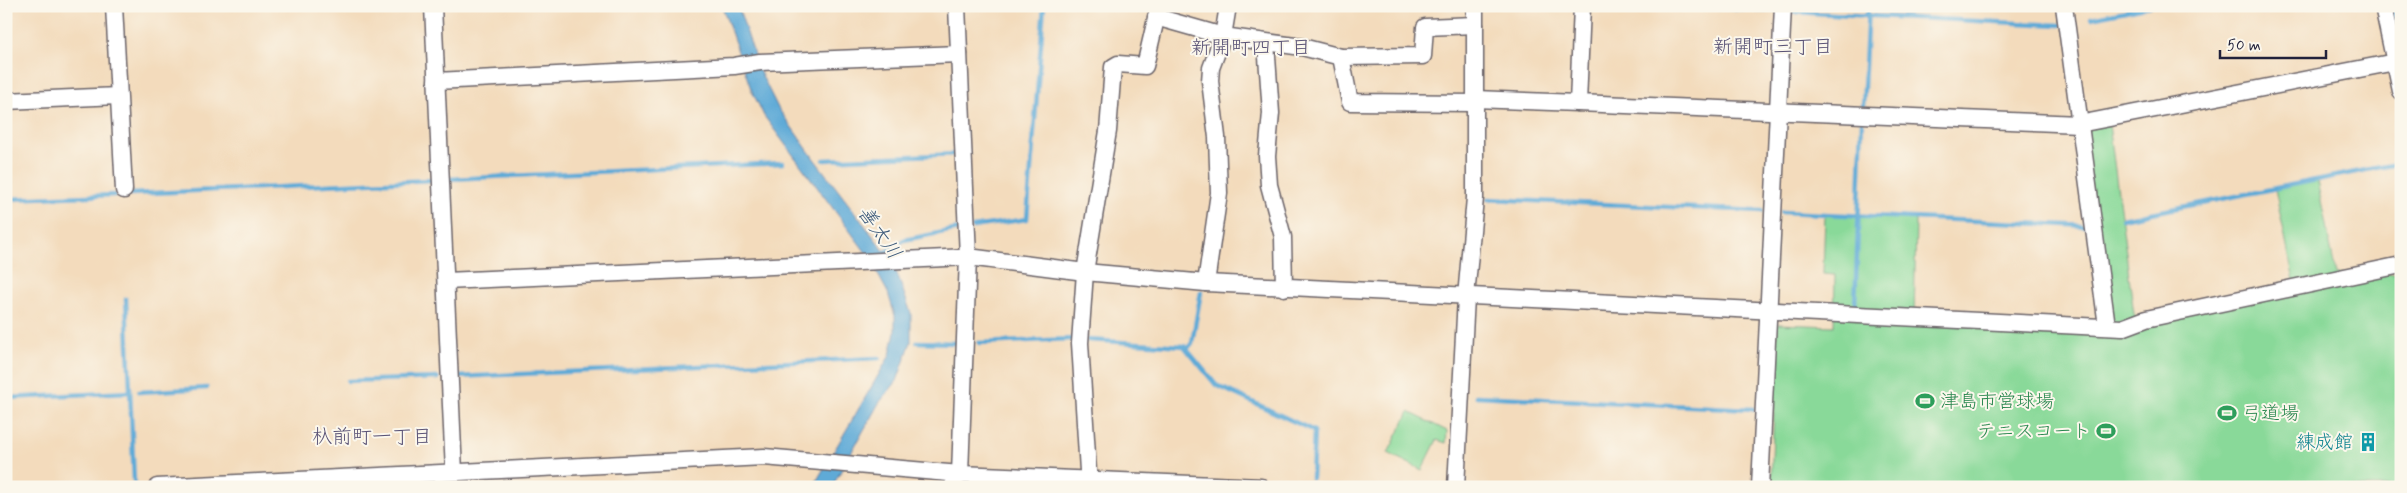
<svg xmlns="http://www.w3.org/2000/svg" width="2407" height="493" viewBox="0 0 2407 493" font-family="Mynerve,'Klee One',sans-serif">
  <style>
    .green { fill: #89d999; stroke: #567e6a }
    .water { fill: #5eaad7; stroke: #406689 }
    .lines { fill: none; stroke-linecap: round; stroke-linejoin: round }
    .stream { stroke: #5eaad7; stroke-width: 4.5 }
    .minor-casing { stroke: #6b6368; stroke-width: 19 }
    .minor { stroke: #fff; stroke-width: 16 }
    .labels { text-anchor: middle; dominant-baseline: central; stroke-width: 4; stroke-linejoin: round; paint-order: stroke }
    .leisure-label { font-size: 19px; fill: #27864d; stroke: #fbf7ec; text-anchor: start }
    .culture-label { font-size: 19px; fill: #0d838f; stroke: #fbf7ec; text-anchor: end }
    .neighbourhood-label { font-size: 20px; fill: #5a5376; stroke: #fbf7ec }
    .water-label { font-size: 20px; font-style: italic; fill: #3a5879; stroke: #fbf7ec }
  </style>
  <rect width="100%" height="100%" fill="#fbf7ec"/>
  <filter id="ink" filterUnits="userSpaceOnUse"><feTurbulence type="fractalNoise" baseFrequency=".02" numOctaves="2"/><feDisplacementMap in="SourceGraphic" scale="10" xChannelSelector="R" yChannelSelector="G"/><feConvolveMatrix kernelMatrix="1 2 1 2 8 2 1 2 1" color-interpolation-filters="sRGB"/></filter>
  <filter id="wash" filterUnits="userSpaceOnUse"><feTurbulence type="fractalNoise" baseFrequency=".0096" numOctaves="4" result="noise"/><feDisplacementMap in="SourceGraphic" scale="20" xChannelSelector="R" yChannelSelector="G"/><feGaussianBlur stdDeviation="1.12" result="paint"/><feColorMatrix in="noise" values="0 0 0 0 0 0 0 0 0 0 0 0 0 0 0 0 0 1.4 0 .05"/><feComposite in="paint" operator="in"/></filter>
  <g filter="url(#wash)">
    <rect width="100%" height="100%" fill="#f3dbbc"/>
    <g class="green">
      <path d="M 2109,124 L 2134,314 L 2141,325 L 2294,281 L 2275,189 L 2317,181 L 2336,274 L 2401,273 L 2401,487 L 1771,487 L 1777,324 L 1834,326 L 1835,275 L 1823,274 L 1825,215 L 1916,219 L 1914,323 L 2100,332 L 2085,128 Z"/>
      <path d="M 1409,412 L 1447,431 L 1446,443 L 1437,440 L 1422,470 L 1388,453 Z"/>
    </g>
    <g class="water">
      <path d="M 722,6 L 738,6 L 760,72 L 778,108 L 815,160 L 882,248 L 895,268 L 911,313 L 911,342 L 897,381 L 879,403 L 832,487 L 813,487 L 890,355 L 895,332 L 895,316 L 888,293 L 867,254 L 764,116 L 751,89 Z"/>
      <path d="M 2390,6 L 2401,6 L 2401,56 Z"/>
    </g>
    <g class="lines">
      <g class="stream">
        <path d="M 1679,6 L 1773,10"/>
        <path d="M 1792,12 L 2060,25"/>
        <path d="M 2091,18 L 2150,6"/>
        <path d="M 1863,108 L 1868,6"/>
        <path d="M 824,160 L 957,154"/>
        <path d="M 449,179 L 783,163"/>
        <path d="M 130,194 L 432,180"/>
        <path d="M 6,199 L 115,195"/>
        <path d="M 1488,199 L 1762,211"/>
        <path d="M 1782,212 L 2089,226"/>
        <path d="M 2122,219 L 2401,163"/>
        <path d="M 973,227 L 1027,219 L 1044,6"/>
        <path d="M 881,255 L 904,240 L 959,229"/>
        <path d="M 126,299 L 134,481"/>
        <path d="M 1855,307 L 1862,122"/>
        <path d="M 1088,340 L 1184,346 L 1216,385 L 1314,431 L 1312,478"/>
        <path d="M 917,342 L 956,343"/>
        <path d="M 979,343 L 1073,339"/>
        <path d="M 1187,349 L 1192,343 L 1201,292"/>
        <path d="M 456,377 L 879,358"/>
        <path d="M 348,381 L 438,378"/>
        <path d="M 139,392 L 207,388"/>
        <path d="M 1476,396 L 1753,409"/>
        <path d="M 6,398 L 130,392"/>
      </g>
    </g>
  </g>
  <g filter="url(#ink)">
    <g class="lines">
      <g class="minor-casing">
        <g id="minor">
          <path d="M 114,6 L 124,190"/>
          <path d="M 433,6 L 454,472"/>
          <path d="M 1582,6 L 1578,103 L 2079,124 L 2395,62"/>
          <path d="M 2064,6 L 2107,326"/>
          <path d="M 2383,6 L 2401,91"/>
          <path d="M 1156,17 L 1223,36 L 1302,47 L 1341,57 L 1423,56 L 1425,27 L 1475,25"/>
          <path d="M 1266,43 L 1271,113 L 1267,156 L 1269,185 L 1283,237 L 1284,288"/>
          <path d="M 1341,57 L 1350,102 L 1475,103"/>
          <path d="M 436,81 L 734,66 L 760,62 L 959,54"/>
          <path d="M 1475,99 L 1578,103"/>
          <path d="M 6,101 L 118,96"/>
          <path d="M 446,281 L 968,257 L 1085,272 L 1206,283 L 2122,328 L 2146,319 L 2401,265"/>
          <path d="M 1206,283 L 1219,193 L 1217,137 L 1210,81 L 1211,68 L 1223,36 L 1228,6"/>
          <path d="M 157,487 L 764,457 L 960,474 L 1261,487"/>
          <path d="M 952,487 L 960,474 L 968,257 L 957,6"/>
          <path d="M 1089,487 L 1080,343 L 1085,272 L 1108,131 L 1113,67 L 1118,64 L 1145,66 L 1159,6"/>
          <path d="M 1456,487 L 1466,297 L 1475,198 L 1475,6"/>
          <path d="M 1760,487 L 1783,6"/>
        </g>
      </g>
      <use href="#minor" class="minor"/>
    </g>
  </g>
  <defs>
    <g id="stadium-bare" transform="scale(1.5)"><path d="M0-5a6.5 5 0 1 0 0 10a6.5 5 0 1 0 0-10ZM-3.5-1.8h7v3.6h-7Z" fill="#2e9e5b" stroke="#fbf7ec" stroke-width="2.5" paint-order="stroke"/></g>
    <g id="building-bare" transform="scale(1.5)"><path d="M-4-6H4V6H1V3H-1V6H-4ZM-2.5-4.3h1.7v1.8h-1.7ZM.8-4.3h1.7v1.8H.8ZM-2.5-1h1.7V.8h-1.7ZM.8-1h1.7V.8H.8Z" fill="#0f9aa8" stroke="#fbf7ec" stroke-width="2.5" paint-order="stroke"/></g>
  </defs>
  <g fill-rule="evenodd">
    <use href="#stadium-bare" x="1925" y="401"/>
    <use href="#stadium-bare" x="2227" y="413"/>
    <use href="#stadium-bare" x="2106" y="431"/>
    <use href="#building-bare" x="2368" y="442"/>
  </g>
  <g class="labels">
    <g class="leisure-label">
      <text x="1940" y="401">津島市営球場</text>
      <text x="2242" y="413">弓道場</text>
      <text x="2091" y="431" text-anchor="end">テニスコート</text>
    </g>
    <g class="culture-label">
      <text x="2353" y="442">練成館</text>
    </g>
    <g class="neighbourhood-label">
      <text x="1773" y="47">新開町三丁目</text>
      <text x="1251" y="48">新開町四丁目</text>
      <text x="372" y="437">杁前町一丁目</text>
    </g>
    <g class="water-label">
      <text transform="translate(879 233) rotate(55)">善太川</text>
    </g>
  </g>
  <rect width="2407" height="493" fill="none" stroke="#fbf7ec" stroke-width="25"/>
  <path d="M2220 50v8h106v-8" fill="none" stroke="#22223b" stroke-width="2.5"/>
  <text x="2227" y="50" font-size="15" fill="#22223b" stroke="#fbf7ec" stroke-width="4" paint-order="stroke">50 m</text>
</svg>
